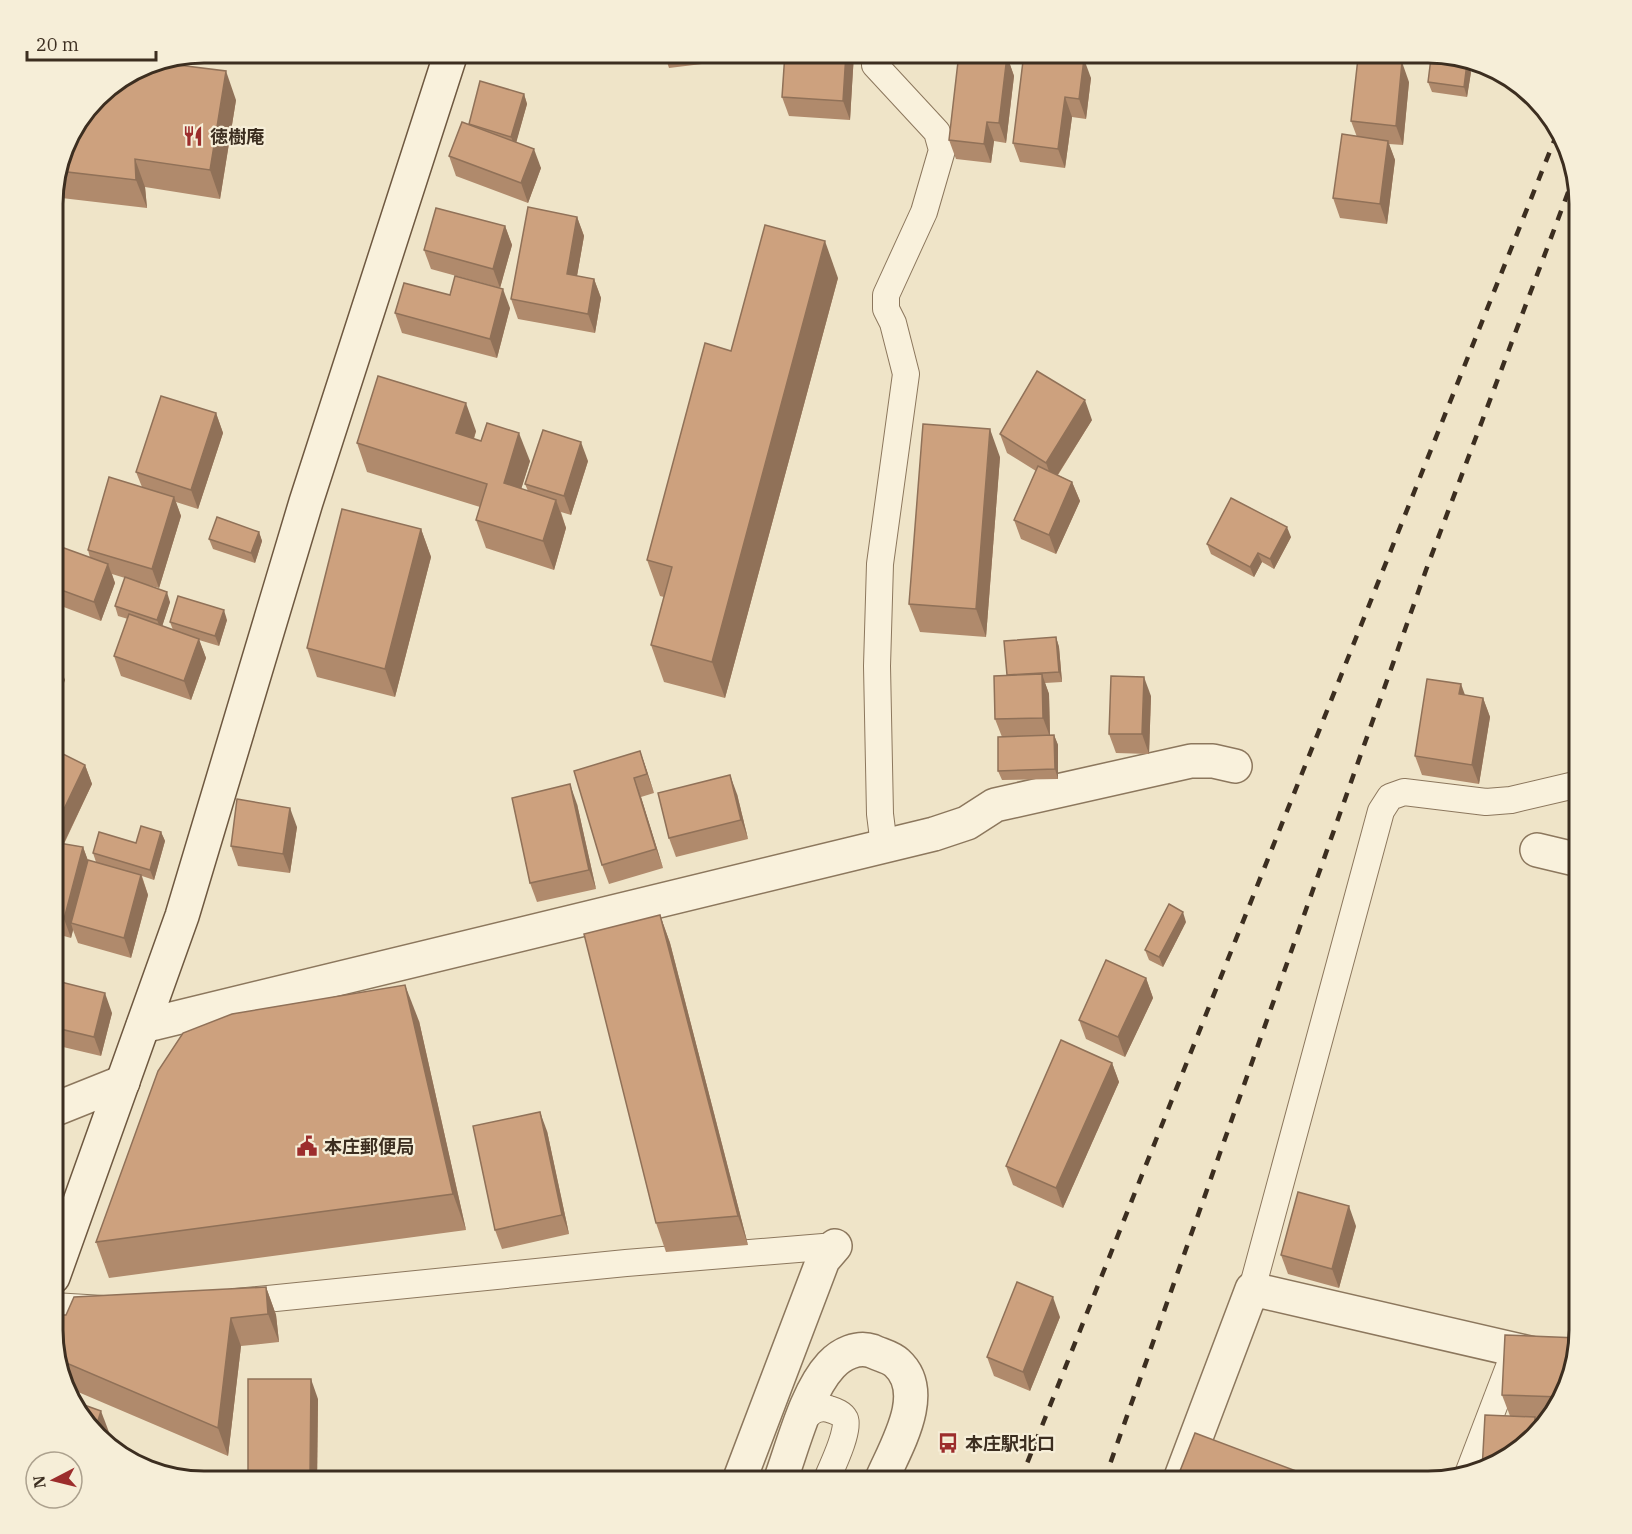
<svg xmlns="http://www.w3.org/2000/svg" width="1632" height="1534" viewBox="0 0 1632 1534" font-family="'IBM Plex Serif','Noto Sans JP',serif">
  <style>
    .lines { fill: none; stroke-linecap: round; stroke-linejoin: round }
    .lane-casing { stroke: #8c775d; stroke-width: 28 }
    .street-casing { stroke: #8c775d; stroke-width: 36 }
    .secondary-casing { stroke: #6e5840; stroke-width: 36 }
    .lane { stroke: #f9f1dc; stroke-width: 26 }
    .street { stroke: #f9f1dc; stroke-width: 33 }
    .secondary { stroke: #f9f1dc; stroke-width: 33 }
    .rail { stroke: #3c2e20; stroke-width: 4.5; stroke-dasharray: 10 10; stroke-linecap: butt }
    .wall { fill: #b08a6c }
    .shaded-wall { fill: #907158 }
    .building { fill: #cda17e; stroke: #907158; stroke-width: 1.5 }
    .labels { text-anchor: middle; dominant-baseline: central; stroke-width: 4.5; stroke-linejoin: round; paint-order: stroke }
    .poi-label { font-size: 18px; font-weight: bold; fill: #3c2e20; stroke: #f6eed8; text-anchor: start }
    .rim { fill: none; stroke: #3c2e20; stroke-width: 3 }
  </style>
  <rect width="100%" height="100%" fill="#efe4c8"/>
  <g class="lines">
    <g class="lane-casing">
      <g id="lane">
        <path d="M 875,65 L 937,132 L 942,150 L 924,212 L 886,295 L 886,309 L 893,323 L 906,374 L 880,564 L 877,666 L 880,814 L 884,846"/>
        <path d="M 1252,1289 L 1381,811 L 1390,797 L 1404,792 L 1486,802 L 1511,800 L 1579,784"/>
        <path d="M 236,1302 L 626,1263 L 835,1246"/>
        <path d="M 53,1306 L 103,1309"/>
        <path d="M 804,1418 C 812,1411 819,1406 829,1409 C 835,1411 842,1413 845,1419 C 850,1430 831,1469 826,1481"/>
        <path d="M 1468,1474 L 1515,1351"/>
      </g>
    </g>
    <g class="street-casing">
      <g id="street">
        <path d="M 1537,850 L 1579,860"/>
        <path d="M 143,1026 L 934,834 L 967,823 L 995,805 L 1191,761 L 1213,761 L 1235,766"/>
        <path d="M 53,1110 L 123,1082"/>
        <path d="M 1181,1477 L 1252,1289 L 1573,1363"/>
        <path d="M 739,1481 L 823,1260 L 835,1246"/>
        <path d="M 780,1481 C 793,1446 806,1392 831,1365 C 841,1354 858,1346 872,1351 C 880,1355 891,1357 897,1363 C 930,1393 895,1448 881,1481"/>
      </g>
    </g>
    <g class="secondary-casing">
      <path id="secondary" d="M 53,1277 L 182,916 L 306,502 L 451,53"/>
    </g>
    <use href="#lane" class="lane"/>
    <use href="#street" class="street"/>
    <use href="#secondary" class="secondary"/>
    <g class="rail">
      <path d="M 1020,1481 L 1558,131"/>
      <path d="M 1104,1481 L 1426,570 L 1575,174"/>
    </g>
  </g>
  <g class="wall">
    <path d="M 204,52 L 245,53 L 245,59 L 199,59 L 197,54 Z"/>
    <path d="M 262,53 L 336,53 L 336,56 L 263,55 Z"/>
    <path d="M 664,53 L 701,53 L 702,64 L 669,68 Z"/>
    <path d="M 785,53 L 854,53 L 850,120 L 789,116 L 782,97 Z"/>
    <path d="M 1024,53 L 1091,78 L 1086,119 L 1072,117 L 1065,168 L 1020,162 L 1013,143 Z"/>
    <path d="M 998,56 L 1007,56 L 1014,76 L 1006,143 L 994,141 L 991,163 L 956,159 L 949,140 Z"/>
    <path d="M 1471,72 L 1467,97 L 1432,92 L 1428,82 Z"/>
    <path d="M 1409,82 L 1403,145 L 1389,144 L 1395,160 L 1387,224 L 1340,218 L 1333,198 L 1357,137 L 1351,121 Z"/>
    <path d="M 524,94 L 527,104 L 516,142 L 541,168 L 528,203 L 456,176 L 449,156 L 469,125 Z"/>
    <path d="M 236,100 L 220,199 L 145,187 L 147,208 L 53,197 L 53,194 L 68,137 Z"/>
    <path d="M 577,217 L 584,236 L 577,276 L 594,279 L 601,298 L 595,333 L 518,319 L 511,299 Z"/>
    <path d="M 505,226 L 512,245 L 500,288 L 431,269 L 424,250 Z"/>
    <path d="M 838,278 L 725,698 L 664,682 L 651,645 L 664,597 L 660,596 L 647,560 L 731,351 Z"/>
    <path d="M 450,295 L 510,308 L 497,358 L 402,333 L 395,313 Z"/>
    <path d="M 216,413 L 223,433 L 198,509 L 176,502 L 181,516 L 159,588 L 144,584 L 170,602 L 162,626 L 173,630 L 170,622 L 227,620 L 219,646 L 199,640 L 206,658 L 191,700 L 121,676 L 114,656 L 128,619 L 118,616 L 115,606 L 125,578 L 112,574 L 115,583 L 101,621 L 53,603 L 53,544 L 90,558 L 88,550 L 142,487 L 136,472 Z"/>
    <path d="M 1092,420 L 1058,475 L 1072,482 L 1080,501 L 1056,554 L 1021,539 L 1014,520 L 1036,471 L 1007,453 L 1000,434 Z"/>
    <path d="M 476,431 L 474,439 L 530,461 L 521,489 L 528,491 L 525,484 L 588,461 L 571,515 L 561,512 L 566,528 L 554,570 L 486,548 L 476,520 L 480,507 L 367,472 L 357,443 Z"/>
    <path d="M 1000,457 L 986,637 L 920,632 L 909,604 Z"/>
    <path d="M 421,529 L 431,557 L 395,697 L 317,677 L 307,648 Z"/>
    <path d="M 259,532 L 262,541 L 255,563 L 213,549 L 209,539 Z"/>
    <path d="M 1291,537 L 1274,569 L 1262,562 L 1254,577 L 1211,554 L 1207,544 Z"/>
    <path d="M 1056,637 L 1059,647 L 1062,682 L 1045,683 L 1049,694 L 1050,735 L 1054,735 L 1058,745 L 1058,779 L 1002,780 L 998,771 L 1002,737 L 995,719 L 1007,675 Z"/>
    <path d="M 1465,695 L 1483,698 L 1490,717 L 1479,784 L 1422,775 L 1415,756 Z"/>
    <path d="M 1151,696 L 1149,754 L 1116,753 L 1109,734 Z"/>
    <path d="M 53,749 L 85,765 L 92,784 L 64,844 L 83,847 L 88,861 L 96,862 L 93,853 L 136,843 L 161,832 L 165,841 L 154,880 L 142,876 L 148,895 L 131,958 L 78,943 L 73,930 L 71,938 L 53,933 Z"/>
    <path d="M 640,751 L 647,771 L 654,793 L 641,797 L 663,868 L 609,884 L 602,865 Z"/>
    <path d="M 737,794 L 748,839 L 676,857 L 669,838 Z"/>
    <path d="M 577,804 L 596,889 L 537,902 L 530,883 Z"/>
    <path d="M 297,827 L 290,873 L 238,866 L 231,846 Z"/>
    <path d="M 660,915 L 670,943 L 748,1245 L 666,1252 L 656,1223 Z"/>
    <path d="M 1186,922 L 1163,967 L 1149,960 L 1145,950 Z"/>
    <path d="M 1146,978 L 1153,998 L 1125,1057 L 1086,1039 L 1079,1020 Z"/>
    <path d="M 53,980 L 112,1013 L 101,1056 L 63,1047 L 59,1062 L 53,1061 Z"/>
    <path d="M 419,1021 L 466,1230 L 109,1278 L 96,1242 Z"/>
    <path d="M 1112,1063 L 1119,1082 L 1063,1208 L 1013,1185 L 1006,1166 Z"/>
    <path d="M 547,1131 L 569,1234 L 502,1249 L 495,1230 Z"/>
    <path d="M 1356,1226 L 1339,1288 L 1288,1274 L 1281,1255 Z"/>
    <path d="M 266,1287 L 276,1315 L 279,1342 L 241,1346 L 228,1456 L 64,1386 L 53,1340 L 66,1315 Z"/>
    <path d="M 1060,1317 L 1030,1391 L 994,1376 L 987,1357 Z"/>
    <path d="M 1568,1388 L 1535,1437 L 1510,1416 L 1502,1395 Z"/>
    <path d="M 318,1399 L 317,1481 L 251,1481 L 248,1474 Z"/>
  </g>
  <g class="shaded-wall">
    <path d="M 698,53 L 701,53 L 702,64 Z"/>
    <path d="M 846,53 L 854,53 L 850,120 L 843,101 Z"/>
    <path d="M 989,53 L 998,53 L 996,74 L 989,55 Z"/>
    <path d="M 1007,56 L 1014,76 L 1006,143 L 999,123 Z"/>
    <path d="M 1084,59 L 1091,78 L 1086,119 L 1079,99 Z"/>
    <path d="M 1402,62 L 1409,82 L 1403,145 L 1396,126 Z"/>
    <path d="M 1467,63 L 1471,72 L 1467,97 L 1464,87 Z"/>
    <path d="M 226,71 L 236,100 L 220,199 L 210,170 Z"/>
    <path d="M 524,94 L 527,104 L 515,147 L 511,137 Z"/>
    <path d="M 1065,97 L 1072,117 L 1065,168 L 1058,149 Z"/>
    <path d="M 987,122 L 994,141 L 991,163 L 984,144 Z"/>
    <path d="M 1388,141 L 1395,160 L 1387,224 L 1380,204 Z"/>
    <path d="M 534,149 L 541,168 L 528,203 L 521,183 Z"/>
    <path d="M 135,159 L 145,187 L 147,208 L 136,180 Z"/>
    <path d="M 577,217 L 584,236 L 574,293 L 567,274 Z"/>
    <path d="M 505,226 L 512,245 L 500,288 L 493,269 Z"/>
    <path d="M 825,241 L 838,278 L 725,698 L 712,662 Z"/>
    <path d="M 594,279 L 601,298 L 595,333 L 588,314 Z"/>
    <path d="M 503,289 L 510,308 L 497,358 L 490,339 Z"/>
    <path d="M 1085,400 L 1092,420 L 1053,482 L 1046,463 Z"/>
    <path d="M 466,403 L 476,431 L 466,462 L 456,433 Z"/>
    <path d="M 216,413 L 223,433 L 198,509 L 191,490 Z"/>
    <path d="M 990,429 L 1000,457 L 986,637 L 976,609 Z"/>
    <path d="M 519,433 L 530,461 L 514,512 L 504,483 Z"/>
    <path d="M 581,442 L 588,461 L 571,515 L 564,496 Z"/>
    <path d="M 1072,482 L 1080,501 L 1056,554 L 1049,535 Z"/>
    <path d="M 174,497 L 181,516 L 159,588 L 152,569 Z"/>
    <path d="M 556,500 L 566,528 L 554,570 L 543,541 Z"/>
    <path d="M 1287,527 L 1291,537 L 1274,569 L 1270,559 Z"/>
    <path d="M 421,529 L 431,557 L 395,697 L 385,669 Z"/>
    <path d="M 259,532 L 262,541 L 255,563 L 251,553 Z"/>
    <path d="M 1258,553 L 1262,562 L 1254,577 L 1250,567 Z"/>
    <path d="M 108,564 L 115,583 L 101,621 L 94,602 Z"/>
    <path d="M 167,592 L 170,602 L 161,630 L 157,620 Z"/>
    <path d="M 224,610 L 227,620 L 219,646 L 215,636 Z"/>
    <path d="M 1056,637 L 1059,647 L 1062,682 L 1059,672 Z"/>
    <path d="M 199,639 L 206,658 L 191,700 L 184,681 Z"/>
    <path d="M 58,661 L 65,680 L 53,714 L 53,675 Z"/>
    <path d="M 1042,674 L 1049,694 L 1050,737 L 1043,718 Z"/>
    <path d="M 1144,677 L 1151,696 L 1149,754 L 1142,734 Z"/>
    <path d="M 1461,684 L 1468,703 L 1459,694 Z"/>
    <path d="M 1483,698 L 1490,717 L 1479,784 L 1472,765 Z"/>
    <path d="M 1054,735 L 1058,745 L 1058,779 L 1055,769 Z"/>
    <path d="M 640,751 L 647,771 L 654,793 L 647,774 Z"/>
    <path d="M 85,765 L 92,784 L 60,851 L 53,832 Z"/>
    <path d="M 730,775 L 737,794 L 748,839 L 741,820 Z"/>
    <path d="M 634,778 L 641,797 L 663,868 L 656,849 Z"/>
    <path d="M 570,784 L 577,804 L 596,889 L 589,870 Z"/>
    <path d="M 290,808 L 297,827 L 290,873 L 283,854 Z"/>
    <path d="M 161,832 L 165,841 L 154,880 L 150,870 Z"/>
    <path d="M 83,847 L 90,866 L 71,923 L 73,930 L 71,938 L 64,919 Z"/>
    <path d="M 141,875 L 148,895 L 131,958 L 124,938 Z"/>
    <path d="M 1183,912 L 1186,922 L 1163,967 L 1159,957 Z"/>
    <path d="M 660,915 L 670,943 L 748,1245 L 738,1216 Z"/>
    <path d="M 1146,978 L 1153,998 L 1125,1057 L 1118,1037 Z"/>
    <path d="M 405,985 L 419,1021 L 466,1230 L 453,1194 Z"/>
    <path d="M 105,993 L 112,1013 L 101,1056 L 94,1037 Z"/>
    <path d="M 56,1028 L 63,1047 L 59,1062 L 53,1045 L 53,1039 Z"/>
    <path d="M 1112,1063 L 1119,1082 L 1063,1208 L 1056,1188 Z"/>
    <path d="M 540,1112 L 547,1131 L 569,1234 L 562,1215 Z"/>
    <path d="M 1349,1206 L 1356,1226 L 1339,1288 L 1332,1269 Z"/>
    <path d="M 266,1287 L 276,1315 L 279,1342 L 268,1314 Z"/>
    <path d="M 1053,1297 L 1060,1317 L 1030,1391 L 1023,1372 Z"/>
    <path d="M 231,1318 L 241,1346 L 228,1456 L 218,1428 Z"/>
    <path d="M 311,1379 L 318,1399 L 317,1481 L 313,1481 L 310,1474 Z"/>
    <path d="M 101,1411 L 112,1440 L 110,1446 L 97,1437 L 94,1433 Z"/>
    <path d="M 1535,1417 L 1540,1430 L 1534,1438 Z"/>
    <path d="M 1296,1471 L 1300,1481 L 1292,1481 Z"/>
  </g>
  <g class="building">
    <path d="M 785,53 L 846,53 L 843,101 L 782,97 Z"/>
    <path d="M 959,53 L 989,53 L 989,55 L 1007,56 L 999,123 L 987,122 L 984,144 L 949,140 Z"/>
    <path d="M 1024,53 L 1037,53 L 1084,59 L 1079,99 L 1065,97 L 1058,149 L 1013,143 Z"/>
    <path d="M 1358,58 L 1402,62 L 1396,126 L 1351,121 Z"/>
    <path d="M 1431,58 L 1467,63 L 1464,87 L 1428,82 Z"/>
    <path d="M 154,62 L 226,71 L 210,170 L 135,159 L 136,180 L 59,171 L 68,137 L 104,90 L 146,64 Z"/>
    <path d="M 480,81 L 524,94 L 511,137 L 469,124 Z"/>
    <path d="M 462,122 L 534,149 L 521,183 L 449,156 Z"/>
    <path d="M 1342,134 L 1388,141 L 1380,204 L 1333,198 Z"/>
    <path d="M 528,207 L 577,217 L 567,274 L 594,279 L 588,314 L 511,299 Z"/>
    <path d="M 436,208 L 505,226 L 493,269 L 424,250 Z"/>
    <path d="M 765,225 L 825,241 L 712,662 L 651,645 L 672,567 L 647,560 L 705,343 L 731,351 Z"/>
    <path d="M 455,276 L 503,289 L 490,339 L 395,313 L 404,283 L 450,295 Z"/>
    <path d="M 1037,371 L 1085,400 L 1046,463 L 1000,434 Z"/>
    <path d="M 378,376 L 466,403 L 456,433 L 481,441 L 487,423 L 519,433 L 504,483 L 556,500 L 543,541 L 476,520 L 487,484 L 357,443 Z"/>
    <path d="M 161,396 L 216,413 L 191,490 L 136,472 Z"/>
    <path d="M 923,424 L 990,429 L 976,609 L 909,604 Z"/>
    <path d="M 543,430 L 581,442 L 564,496 L 525,484 Z"/>
    <path d="M 1038,466 L 1072,482 L 1049,535 L 1014,520 Z"/>
    <path d="M 109,477 L 174,497 L 152,569 L 88,550 Z"/>
    <path d="M 1231,498 L 1287,527 L 1270,559 L 1258,553 L 1250,567 L 1207,544 Z"/>
    <path d="M 342,509 L 421,529 L 385,669 L 307,648 Z"/>
    <path d="M 217,517 L 259,532 L 251,553 L 209,539 Z"/>
    <path d="M 53,544 L 108,564 L 94,602 L 53,587 Z"/>
    <path d="M 125,577 L 167,592 L 157,620 L 115,606 Z"/>
    <path d="M 178,596 L 224,610 L 215,636 L 170,622 Z"/>
    <path d="M 129,614 L 199,639 L 184,681 L 114,656 Z"/>
    <path d="M 1056,637 L 1059,672 L 1007,675 L 1004,641 Z"/>
    <path d="M 53,658 L 58,661 L 53,675 Z"/>
    <path d="M 1042,674 L 1043,718 L 995,719 L 994,676 Z"/>
    <path d="M 1111,676 L 1144,677 L 1142,734 L 1109,734 Z"/>
    <path d="M 1427,679 L 1461,684 L 1459,694 L 1483,698 L 1472,765 L 1415,756 Z"/>
    <path d="M 1054,735 L 1055,769 L 998,771 L 998,737 Z"/>
    <path d="M 53,749 L 85,765 L 53,832 Z"/>
    <path d="M 640,751 L 647,774 L 634,778 L 656,849 L 602,865 L 574,771 Z"/>
    <path d="M 730,775 L 741,820 L 669,838 L 658,793 Z"/>
    <path d="M 570,784 L 589,870 L 530,883 L 512,798 Z"/>
    <path d="M 237,799 L 290,808 L 283,854 L 231,846 Z"/>
    <path d="M 141,826 L 161,832 L 150,870 L 93,853 L 99,832 L 136,843 Z"/>
    <path d="M 53,842 L 83,847 L 64,919 L 53,915 Z"/>
    <path d="M 88,860 L 141,875 L 124,938 L 71,923 Z"/>
    <path d="M 1169,904 L 1183,912 L 1159,957 L 1145,950 Z"/>
    <path d="M 660,915 L 738,1216 L 656,1223 L 584,934 Z"/>
    <path d="M 1106,960 L 1146,978 L 1118,1037 L 1079,1020 Z"/>
    <path d="M 53,980 L 105,993 L 94,1037 L 56,1028 L 53,1039 Z"/>
    <path d="M 405,985 L 453,1194 L 96,1242 L 158,1071 L 183,1033 L 232,1014 Z"/>
    <path d="M 1061,1040 L 1112,1063 L 1056,1188 L 1006,1166 Z"/>
    <path d="M 540,1112 L 562,1215 L 495,1230 L 473,1126 Z"/>
    <path d="M 1298,1192 L 1349,1206 L 1332,1269 L 1281,1255 Z"/>
    <path d="M 1017,1282 L 1053,1297 L 1023,1372 L 987,1357 Z"/>
    <path d="M 266,1287 L 268,1314 L 231,1318 L 218,1428 L 57,1359 L 53,1340 L 53,1325 L 57,1315 L 66,1315 L 74,1297 Z"/>
    <path d="M 1505,1335 L 1578,1338 L 1568,1388 L 1562,1397 L 1502,1395 Z"/>
    <path d="M 248,1379 L 311,1379 L 310,1474 L 248,1474 Z"/>
    <path d="M 73,1401 L 101,1411 L 94,1433 Z"/>
    <path d="M 1485,1415 L 1535,1417 L 1534,1438 L 1486,1470 L 1482,1471 Z"/>
    <path d="M 1195,1433 L 1296,1471 L 1292,1481 L 1176,1481 Z"/>
  </g>
  <defs>
    <g id="restaurant-bare" transform="scale(1.62)"><path d="M-5-6h1v4h1v-4h1v4h1v-4h1v5L-1.5 .5V6h-2V.5L-5-1ZM5-6V6H3V1.5H1.5Q1.5-4 5-6Z" fill="#9c2d2c" stroke="#f6eed8" stroke-width="2.5" paint-order="stroke"/></g>
    <g id="civic-bare" transform="scale(1.62)"><path d="M-.6-6.5H3V-4.5H.6V-3L4-1V1h2V6H-6V1h2V-1L-.6-3ZM-1.2 2.5V6h2.4V2.5Z" fill="#9c2d2c" stroke="#f6eed8" stroke-width="2.5" paint-order="stroke"/></g>
    <g id="bus-bare" transform="scale(1.62)"><path d="M-5-6H5V4H4V6H2V4H-2V6H-4V4H-5ZM-3.5-4V0h7V-4ZM-3.5 1.2v1.5H-2V1.2ZM2 1.2v1.5H3.5V1.2Z" fill="#9c2d2c" stroke="#f6eed8" stroke-width="2.5" paint-order="stroke"/></g>
  </defs>
  <g fill-rule="evenodd">
    <use href="#restaurant-bare" x="193" y="136"/>
    <use href="#civic-bare" x="307" y="1146"/>
    <use href="#bus-bare" x="948" y="1443"/>
  </g>
  <g class="labels">
    <g class="poi-label">
      <text x="210" y="136">徳樹庵</text>
      <text x="324" y="1146">本庄郵便局</text>
      <text x="965" y="1443">本庄駅北口</text>
    </g>
  </g>
  <path d="M0 0H1632V1534H0ZM204 63H1428A141 141 0 0 1 1569 204V1330A141 141 0 0 1 1428 1471H204A141 141 0 0 1 63 1330V204A141 141 0 0 1 204 63Z" fill="#f6eed8" fill-rule="evenodd"/>
  <path class="rim" d="M204 63H1428A141 141 0 0 1 1569 204V1330A141 141 0 0 1 1428 1471H204A141 141 0 0 1 63 1330V204A141 141 0 0 1 204 63Z"/>
  <g transform="translate(54 1480) rotate(263)"><circle r="28" fill="#f6eed8" stroke="#aca18e" stroke-width="1.5"/>
  <path d="M0-4.5L10 22L0 15L-10 22Z" fill="#9c2d2c"/>
  <text y="-9" font-size="16" font-weight="bold" text-anchor="middle" fill="#3c2e20">N</text>
  </g>
  <path d="M27 51v9h129v-9" fill="none" stroke="#3c2e20" stroke-width="3"/>
  <text x="36" y="51" font-size="18" fill="#3c2e20" stroke="#f6eed8" stroke-width="4.5" paint-order="stroke">20 m</text>
</svg>
